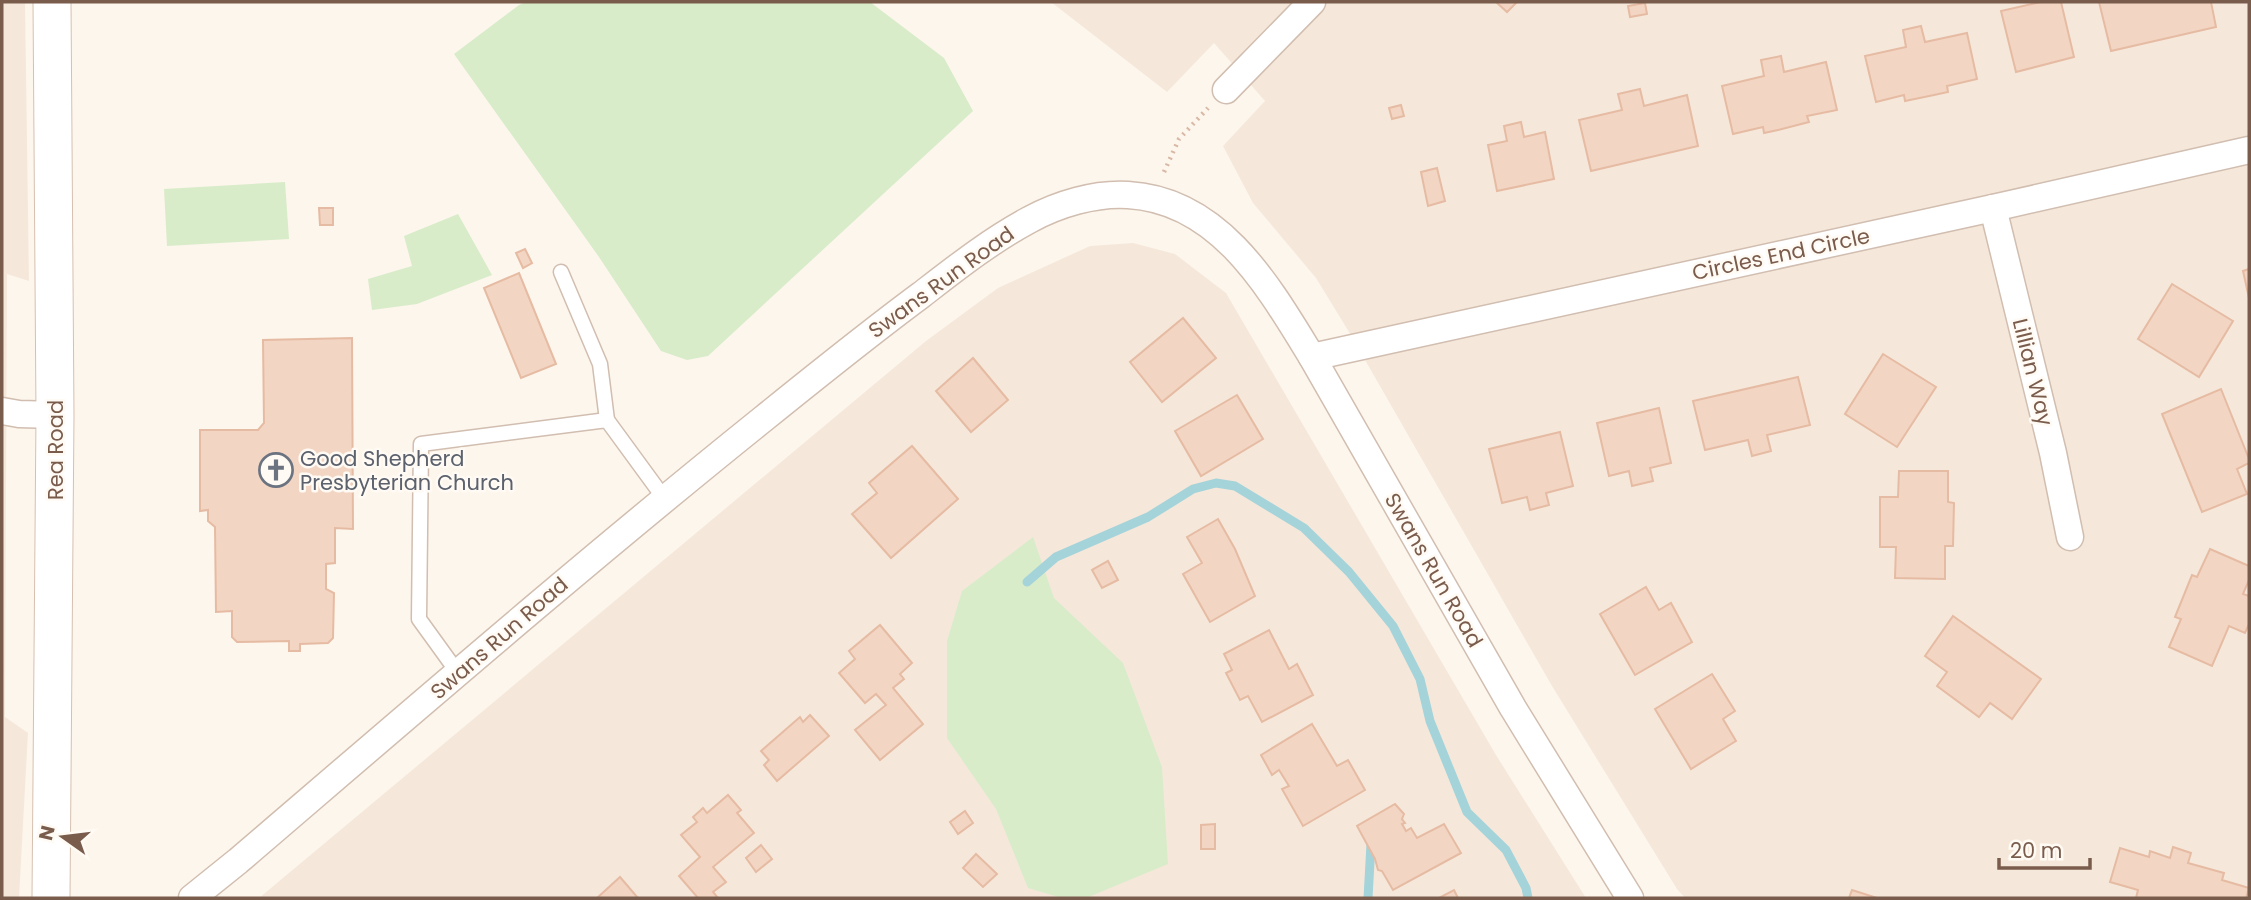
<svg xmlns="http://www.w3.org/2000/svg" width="2251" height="900" viewBox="0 0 2251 900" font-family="Poppins,sans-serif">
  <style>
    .residential { fill: #f5e8da }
    .green { fill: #d8ecc9 }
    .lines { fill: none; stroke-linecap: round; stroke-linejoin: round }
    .stream { stroke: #a5d3da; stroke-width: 9 }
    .building { fill: #f3d5c3; stroke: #e6bba3; stroke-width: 2 }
    .service-casing { stroke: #d1beb0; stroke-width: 17 }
    .minor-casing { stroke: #d1beb0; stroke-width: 29 }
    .secondary-casing { stroke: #d6c0b0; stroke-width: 39 }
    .path { stroke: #d9b8a5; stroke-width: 4.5; stroke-dasharray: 2 5; stroke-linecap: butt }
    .service { stroke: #fff; stroke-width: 14 }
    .minor { stroke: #fff; stroke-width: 26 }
    .secondary { stroke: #fff; stroke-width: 37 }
    .labels { text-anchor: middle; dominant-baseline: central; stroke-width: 5; stroke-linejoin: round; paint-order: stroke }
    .street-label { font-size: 21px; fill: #7a5c4d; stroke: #fffaf3 }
    .worship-label { font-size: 21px; fill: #5b616d; stroke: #fffaf3; text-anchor: start }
  </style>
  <rect width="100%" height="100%" fill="#fdf6ec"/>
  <g class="residential">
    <path d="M 2,2 L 25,2 L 29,281 L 7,274 L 5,717 L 28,733 L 19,898 L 2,898 Z"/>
    <path d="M 1051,2 L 2249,2 L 2249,898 L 1685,898 L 1677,889 L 1552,686 L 1349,332 L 1316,278 L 1253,203 L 1223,146 L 1265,101 L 1214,43 L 1167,92 Z"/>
    <path d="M 1133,243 L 1175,254 L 1226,293 L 1496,755 L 1586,898 L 259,898 L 926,341 L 998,288 L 1090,246 Z"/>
  </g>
  <g class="green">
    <path d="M 526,2 L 870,2 L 944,58 L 973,111 L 708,356 L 687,360 L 661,351 L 599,257 L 454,54 L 519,5 Z"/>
    <path d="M 285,182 L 289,239 L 167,246 L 164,189 Z"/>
    <path d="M 458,214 L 492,275 L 417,304 L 372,310 L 368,279 L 412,266 L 404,236 Z"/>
    <path d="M 1033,537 L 1054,598 L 1123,663 L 1162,767 L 1168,864 L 1086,898 L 1062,898 L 1028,888 L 996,809 L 947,738 L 947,641 L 962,591 Z"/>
  </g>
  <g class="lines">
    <g class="stream">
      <path d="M 1027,582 L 1056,557 L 1148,517 L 1193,489 L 1216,483 L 1235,486 L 1304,528 L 1349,572 L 1393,626 L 1420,679 L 1430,721 L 1467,812 L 1506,850 L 1526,888 L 1528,898"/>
      <path d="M 1368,898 L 1371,844"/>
    </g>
  </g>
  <g class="building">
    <path d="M 1496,2 L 1517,2 L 1507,12 Z"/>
    <path d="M 2041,2 L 2061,2 L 2074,57 L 2016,72 L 2001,11 Z"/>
    <path d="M 2099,2 L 2211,2 L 2216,27 L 2111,51 Z"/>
    <path d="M 1645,3 L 1647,14 L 1630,17 L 1628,6 Z"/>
    <path d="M 1921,26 L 1925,42 L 1967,33 L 1977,79 L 1947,86 L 1948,92 L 1934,95 L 1905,101 L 1904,95 L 1876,102 L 1865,56 L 1906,47 L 1903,30 Z"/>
    <path d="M 1781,56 L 1784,72 L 1826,62 L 1837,110 L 1807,116 L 1809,122 L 1778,130 L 1764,133 L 1763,127 L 1733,134 L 1722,86 L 1764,76 L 1761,60 Z"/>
    <path d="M 1640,89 L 1644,106 L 1687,95 L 1698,146 L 1591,171 L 1579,120 L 1622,110 L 1618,94 Z"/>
    <path d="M 1401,105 L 1404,116 L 1392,119 L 1389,108 Z"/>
    <path d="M 1521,122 L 1524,137 L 1545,132 L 1554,179 L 1497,191 L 1488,145 L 1507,141 L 1504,126 Z"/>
    <path d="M 1437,168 L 1445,201 L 1428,206 L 1421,172 Z"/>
    <path d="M 319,208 L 333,208 L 333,225 L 320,225 Z"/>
    <path d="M 525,249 L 532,263 L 523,268 L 516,253 Z"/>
    <path d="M 2249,269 L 2249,298 L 2243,271 Z"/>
    <path d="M 519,273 L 556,364 L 521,378 L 484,288 Z"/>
    <path d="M 2172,284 L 2233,321 L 2199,377 L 2138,339 Z"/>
    <path d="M 1183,318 L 1216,358 L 1162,402 L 1130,362 Z"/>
    <path d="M 352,338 L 353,529 L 335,528 L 335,563 L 326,564 L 326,589 L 334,593 L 333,638 L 328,643 L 300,644 L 300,651 L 289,651 L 289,641 L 237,642 L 232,637 L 232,611 L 216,612 L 215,527 L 208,521 L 208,510 L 200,511 L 200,430 L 258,430 L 264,423 L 263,340 Z"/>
    <path d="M 1883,354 L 1936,387 L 1897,447 L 1845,414 Z"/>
    <path d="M 973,358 L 1008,400 L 971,432 L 936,391 Z"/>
    <path d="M 1798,377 L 1810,425 L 1767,435 L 1771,451 L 1752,456 L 1748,440 L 1705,450 L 1693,401 Z"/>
    <path d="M 2221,389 L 2249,459 L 2249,463 L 2237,469 L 2247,494 L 2202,512 L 2162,414 Z"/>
    <path d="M 1237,395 L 1263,439 L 1201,476 L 1175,431 Z"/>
    <path d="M 1659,408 L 1671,463 L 1650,468 L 1653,481 L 1632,486 L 1629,471 L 1609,476 L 1597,423 Z"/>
    <path d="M 1560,432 L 1573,486 L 1546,493 L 1549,505 L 1530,510 L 1527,497 L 1502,503 L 1489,449 Z"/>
    <path d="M 912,446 L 958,499 L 891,558 L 852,514 L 877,493 L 869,483 Z"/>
    <path d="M 1899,471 L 1948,471 L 1948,502 L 1954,503 L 1953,546 L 1945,546 L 1945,579 L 1895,578 L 1896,547 L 1880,547 L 1880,497 L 1898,497 Z"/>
    <path d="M 1218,519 L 1235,549 L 1255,596 L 1210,622 L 1183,574 L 1202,563 L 1187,537 Z"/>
    <path d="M 2210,549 L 2249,566 L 2249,580 L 2243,594 L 2249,596 L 2249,624 L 2245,633 L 2229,626 L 2212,666 L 2169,647 L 2181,619 L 2175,617 L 2192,575 L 2197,577 Z"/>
    <path d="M 1108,561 L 1118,580 L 1102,588 L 1092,570 Z"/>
    <path d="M 1646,587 L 1659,610 L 1671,603 L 1692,642 L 1635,675 L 1600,614 Z"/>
    <path d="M 1953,616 L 2041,679 L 2012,719 L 1990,703 L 1979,717 L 1937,686 L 1947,672 L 1925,656 Z"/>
    <path d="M 880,625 L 912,663 L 900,674 L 904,679 L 893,688 L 923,724 L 880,760 L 855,730 L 886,705 L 876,694 L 865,703 L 839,673 L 855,659 L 849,651 Z"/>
    <path d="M 1269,630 L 1289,669 L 1297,664 L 1313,695 L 1262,722 L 1248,696 L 1240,700 L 1226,673 L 1232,670 L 1224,654 Z"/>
    <path d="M 1712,674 L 1735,711 L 1723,719 L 1736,741 L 1691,769 L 1655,709 Z"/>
    <path d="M 810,715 L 829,736 L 777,781 L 764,765 L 769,760 L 761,751 L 800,717 L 803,722 Z"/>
    <path d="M 1312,724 L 1337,766 L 1348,760 L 1365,790 L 1303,826 L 1282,789 L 1289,786 L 1279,770 L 1272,775 L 1261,755 Z"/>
    <path d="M 728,795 L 741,810 L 737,813 L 754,833 L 713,867 L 726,882 L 713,892 L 718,898 L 698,898 L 679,876 L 700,857 L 681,835 L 697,822 L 693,817 L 703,808 L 707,813 Z"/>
    <path d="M 1395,804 L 1404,814 L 1402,819 L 1405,823 L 1402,824 L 1406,831 L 1411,828 L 1417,838 L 1444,824 L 1461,853 L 1393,890 L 1382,871 L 1378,870 L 1375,859 L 1357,826 Z"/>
    <path d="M 965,811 L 973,823 L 958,834 L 950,822 Z"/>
    <path d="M 1215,824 L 1215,849 L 1201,849 L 1201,825 Z"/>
    <path d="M 761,845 L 772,859 L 756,872 L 746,858 Z"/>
    <path d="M 2173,847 L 2191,853 L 2188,863 L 2224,873 L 2222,880 L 2249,888 L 2246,898 L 2136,898 L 2138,890 L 2110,882 L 2120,848 L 2149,857 L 2150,851 L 2170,858 Z"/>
    <path d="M 976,854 L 997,874 L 983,887 L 963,868 Z"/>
    <path d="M 620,877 L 638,898 L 597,898 Z"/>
    <path d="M 1454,890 L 1458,898 L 1439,898 Z"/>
    <path d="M 1852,890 L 1877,898 L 1849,898 Z"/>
  </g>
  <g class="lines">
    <g class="service-casing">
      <g id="service">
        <path d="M 561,272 L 600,364 L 607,420"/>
        <path d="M 458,673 L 419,619 L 421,444 L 607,420 L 664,498"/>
      </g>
    </g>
    <g class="minor-casing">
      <g id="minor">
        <path d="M 1226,90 L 1312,2"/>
        <path d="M 1993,208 L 2053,453 L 2070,537"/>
        <path d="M 1312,357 L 1993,208 L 2249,150"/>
        <path d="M 2,411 L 19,414 L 55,415"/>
        <path d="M 192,898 L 238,861 C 412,712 585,562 763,419 C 815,377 867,335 921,295 C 956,268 990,241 1029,220 C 1058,204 1095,193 1128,195 C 1220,200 1269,287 1312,357 L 1513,708 L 1630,898"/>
      </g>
    </g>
    <g class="secondary-casing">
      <path id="secondary" d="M 51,898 L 55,415 L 52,2"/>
    </g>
    <path class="path" d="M 1164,172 L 1179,139 L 1208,108"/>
    <use href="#service" class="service"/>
    <use href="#minor" class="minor"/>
    <use href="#secondary" class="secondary"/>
  </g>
  <defs>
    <g id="church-ring" transform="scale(1.75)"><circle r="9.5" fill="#fffaf3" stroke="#6b7280" stroke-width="1.5"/><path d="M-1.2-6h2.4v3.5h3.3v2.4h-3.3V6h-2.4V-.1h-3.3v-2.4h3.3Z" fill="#6b7280"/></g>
  </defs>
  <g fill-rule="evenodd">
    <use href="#church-ring" x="276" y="470"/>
  </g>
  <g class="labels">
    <g class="street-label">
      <text transform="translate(1781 254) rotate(-12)">Circles End Circle</text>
      <text transform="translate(941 282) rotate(-36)">Swans Run Road</text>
      <text transform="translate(2033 372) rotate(76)">Lillian Way</text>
      <text transform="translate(55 450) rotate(-90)">Rea Road</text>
      <text transform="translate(1434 570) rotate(60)">Swans Run Road</text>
      <text transform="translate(499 638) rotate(-41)">Swans Run Road</text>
    </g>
    <g class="worship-label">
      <text x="300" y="458">Good Shepherd<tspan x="300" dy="24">Presbyterian Church</tspan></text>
    </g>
  </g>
  <rect width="2251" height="900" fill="none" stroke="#7a5c4d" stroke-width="7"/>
  <g transform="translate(63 837) rotate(284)" stroke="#fffaf3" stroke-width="5" paint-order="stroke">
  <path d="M0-5L12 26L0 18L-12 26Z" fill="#7a5c4d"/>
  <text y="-10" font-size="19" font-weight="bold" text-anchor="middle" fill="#7a5c4d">N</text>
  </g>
  <path d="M1999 858v10h91v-10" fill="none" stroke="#7a5c4d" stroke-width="3.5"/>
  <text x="2010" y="858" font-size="21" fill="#7a5c4d" stroke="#fffaf3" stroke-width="5" paint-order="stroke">20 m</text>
</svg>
